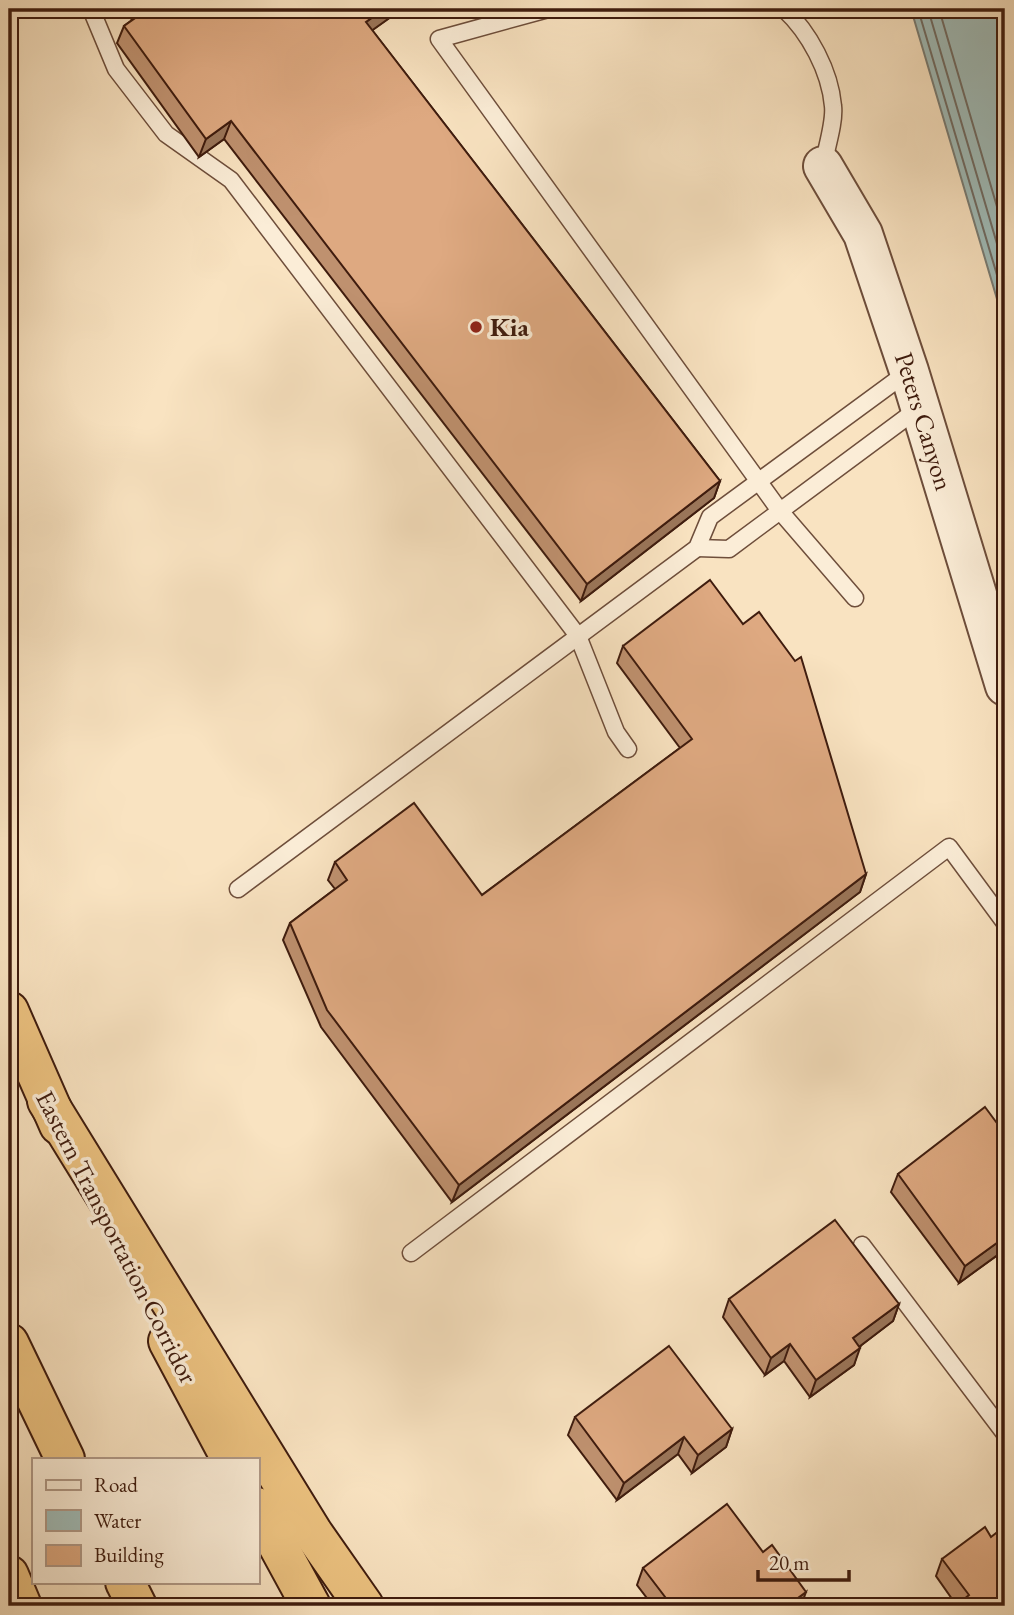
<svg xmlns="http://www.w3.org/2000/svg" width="1014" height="1615" viewBox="0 0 1014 1615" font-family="'EB Garamond',serif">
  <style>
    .water { fill: #a0bdba; stroke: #797d75; stroke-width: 2 }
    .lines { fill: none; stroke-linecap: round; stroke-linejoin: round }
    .shore { stroke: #706c64; stroke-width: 2 }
    .service-casing { stroke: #6e4e3b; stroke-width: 19 }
    .tertiary-casing { stroke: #6e4e3b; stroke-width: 42 }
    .motorway-casing { stroke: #3f1c0e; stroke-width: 42 }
    .service { stroke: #fbedd7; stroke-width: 16 }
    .tertiary { stroke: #fbedd7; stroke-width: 38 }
    .motorway { stroke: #ecc280; stroke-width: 38 }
    .wall { fill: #bf916f; stroke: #3f1c0e; stroke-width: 2 }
    .shaded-wall { fill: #9b765a; stroke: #3f1c0e; stroke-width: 2 }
    .building { fill: #dea981; stroke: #3f1c0e; stroke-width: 2 }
    .poi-dot { fill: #8f2418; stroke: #fbedd7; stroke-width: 2.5 }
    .labels { text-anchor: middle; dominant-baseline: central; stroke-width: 7; stroke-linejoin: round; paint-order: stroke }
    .poi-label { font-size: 26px; font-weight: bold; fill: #3f1c0e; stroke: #fbedd7; text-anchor: start }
    .street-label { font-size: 26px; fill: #3f1c0e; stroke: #fbedd7 }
  </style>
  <rect width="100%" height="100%" fill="#f9e3c1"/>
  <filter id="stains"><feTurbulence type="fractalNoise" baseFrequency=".00286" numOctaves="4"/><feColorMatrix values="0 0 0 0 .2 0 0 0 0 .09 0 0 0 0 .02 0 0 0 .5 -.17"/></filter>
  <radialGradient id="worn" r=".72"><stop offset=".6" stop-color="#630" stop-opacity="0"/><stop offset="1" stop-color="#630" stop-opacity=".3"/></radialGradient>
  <path class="water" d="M 911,9 L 1005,9 L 1005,326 Z"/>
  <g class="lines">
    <g class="shore">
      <path d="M 918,9 L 1005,302"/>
      <path d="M 928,9 L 1005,271"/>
      <path d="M 939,9 L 1005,234"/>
    </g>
    <g class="service-casing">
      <g id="service">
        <path d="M 91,9 L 116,69 L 166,134 L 231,180 L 578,636 L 616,732 L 628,749"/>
        <path d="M 548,9 L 439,39 L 780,511 L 855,598"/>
        <path d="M 784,9 C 809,32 830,71 833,106 C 835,122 826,149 823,166"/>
        <path d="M 697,548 L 729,549 L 919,408"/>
        <path d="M 238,889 L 697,548 L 710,517 L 909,371"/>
        <path d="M 862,1245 L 1005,1434"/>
        <path d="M 411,1253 L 949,847 L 1005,923"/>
      </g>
    </g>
    <g class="tertiary-casing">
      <g id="tertiary">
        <path id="s1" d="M 823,166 L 863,234 L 909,371 L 1005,686"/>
      </g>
    </g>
    <g class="motorway-casing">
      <g id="motorway">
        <path d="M 9,1011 L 59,1125"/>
        <path d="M 47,1101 L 313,1533 L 364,1606"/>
        <path d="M 168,1341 L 231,1459"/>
        <path d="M 9,1343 L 65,1459"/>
        <path d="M 257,1507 L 311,1606"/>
        <path d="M 9,1575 L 22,1606"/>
        <path d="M 125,1582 L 137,1606"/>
      </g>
    </g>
    <use href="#service" class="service"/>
    <use href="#tertiary" class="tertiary"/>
    <use href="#motorway" class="motorway"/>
  </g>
  <g class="wall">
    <path d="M 124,9 L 402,9 L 372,30 L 720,481 L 714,498 L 581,601 L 224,139 L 199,157 L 117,43 L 124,26 L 132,20 Z"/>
    <path d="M 623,646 L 866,874 L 860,892 L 452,1202 L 321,1027 L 283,940 L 290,923 L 335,889 L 328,880 L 335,862 L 482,895 L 680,748 L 617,663 Z"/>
    <path d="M 1005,1134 L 1005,1246 L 1003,1251 L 959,1283 L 891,1192 L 898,1174 Z"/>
    <path d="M 729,1299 L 899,1304 L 893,1321 L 859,1347 L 854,1365 L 810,1397 L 784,1361 L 765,1375 L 723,1317 Z"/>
    <path d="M 575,1417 L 732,1429 L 726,1447 L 692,1473 L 678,1454 L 617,1500 L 568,1435 Z"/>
    <path d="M 942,1559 L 1005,1606 L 957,1606 L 936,1576 Z"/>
    <path d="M 643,1568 L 801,1606 L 653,1606 L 637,1585 Z"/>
  </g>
  <g class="shaded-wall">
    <path d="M 384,9 L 402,9 L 360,39 L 366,22 Z"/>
    <path d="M 471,9 L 483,9 L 470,13 Z"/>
    <path d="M 231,121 L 224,139 L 199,157 L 206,139 Z"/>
    <path d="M 720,481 L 714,498 L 581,601 L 587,584 Z"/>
    <path d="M 866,874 L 860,892 L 452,1202 L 459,1185 Z"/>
    <path d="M 1005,1237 L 1005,1246 L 1003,1251 L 959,1283 L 965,1266 Z"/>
    <path d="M 899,1304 L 893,1321 L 847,1356 L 853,1338 Z"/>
    <path d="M 790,1344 L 784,1361 L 765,1375 L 771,1358 Z"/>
    <path d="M 860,1348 L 854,1365 L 810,1397 L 816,1380 Z"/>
    <path d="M 732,1429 L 726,1447 L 692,1473 L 698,1455 Z"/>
    <path d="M 684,1437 L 678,1454 L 617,1500 L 624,1483 Z"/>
    <path d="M 806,1592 L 801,1606 L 787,1606 Z"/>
  </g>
  <g class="building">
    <path d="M 143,9 L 384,9 L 366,22 L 720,481 L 587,584 L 231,121 L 206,139 L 124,26 L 145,11 Z"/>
    <path d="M 710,580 L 743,624 L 759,612 L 795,661 L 801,657 L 866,874 L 459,1185 L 327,1010 L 290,923 L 347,880 L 335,862 L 414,803 L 482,895 L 692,739 L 623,646 Z"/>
    <path d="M 985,1107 L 1005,1134 L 1005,1223 L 1003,1224 L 1005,1227 L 1005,1237 L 965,1266 L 898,1174 Z"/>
    <path d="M 835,1220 L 899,1304 L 853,1338 L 860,1348 L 816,1380 L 790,1344 L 771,1358 L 729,1299 Z"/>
    <path d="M 669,1346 L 732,1429 L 698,1455 L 684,1437 L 624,1483 L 575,1417 Z"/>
    <path d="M 727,1504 L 763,1552 L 772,1545 L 806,1592 L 787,1606 L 672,1606 L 643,1568 Z"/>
    <path d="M 1005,1526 L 1005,1606 L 960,1606 L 958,1604 L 969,1595 L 942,1559 L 985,1527 L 991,1537 Z"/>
  </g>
  <circle class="poi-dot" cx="476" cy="327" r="7"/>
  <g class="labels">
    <g class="poi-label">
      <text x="490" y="327">Kia</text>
    </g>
    <g class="street-label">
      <text stroke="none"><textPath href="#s1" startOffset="276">Peters Canyon</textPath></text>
      <text transform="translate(117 1237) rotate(63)">Eastern Transportation Corridor</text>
    </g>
  </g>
  <rect width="1014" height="1615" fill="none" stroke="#f9e3c1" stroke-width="35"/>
  <rect x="10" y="10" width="993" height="1594" fill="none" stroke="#3f1c0e" stroke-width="3.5"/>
  <rect x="18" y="18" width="979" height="1580" fill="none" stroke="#3f1c0e" stroke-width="2"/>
  <rect x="32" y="1458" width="228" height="126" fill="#fbedd7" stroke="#b09987" stroke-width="2"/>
  <rect x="46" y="1480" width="35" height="10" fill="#fbedd7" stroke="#b09987" stroke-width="2"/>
  <text x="94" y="1492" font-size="21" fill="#3f1c0e">Road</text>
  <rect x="46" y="1510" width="35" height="21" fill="#a0bdba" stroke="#b09987" stroke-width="2"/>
  <text x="94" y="1528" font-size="21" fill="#3f1c0e">Water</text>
  <rect x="46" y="1545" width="35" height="21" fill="#dea981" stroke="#b09987" stroke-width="2"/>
  <text x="94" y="1562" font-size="21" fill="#3f1c0e">Building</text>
  <path d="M758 1570v10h91v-10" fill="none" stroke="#3f1c0e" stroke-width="3.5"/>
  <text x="769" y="1570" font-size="21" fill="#3f1c0e" stroke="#fbedd7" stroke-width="5" paint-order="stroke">20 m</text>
  <rect width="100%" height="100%" filter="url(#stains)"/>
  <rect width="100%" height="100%" fill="url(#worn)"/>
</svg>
